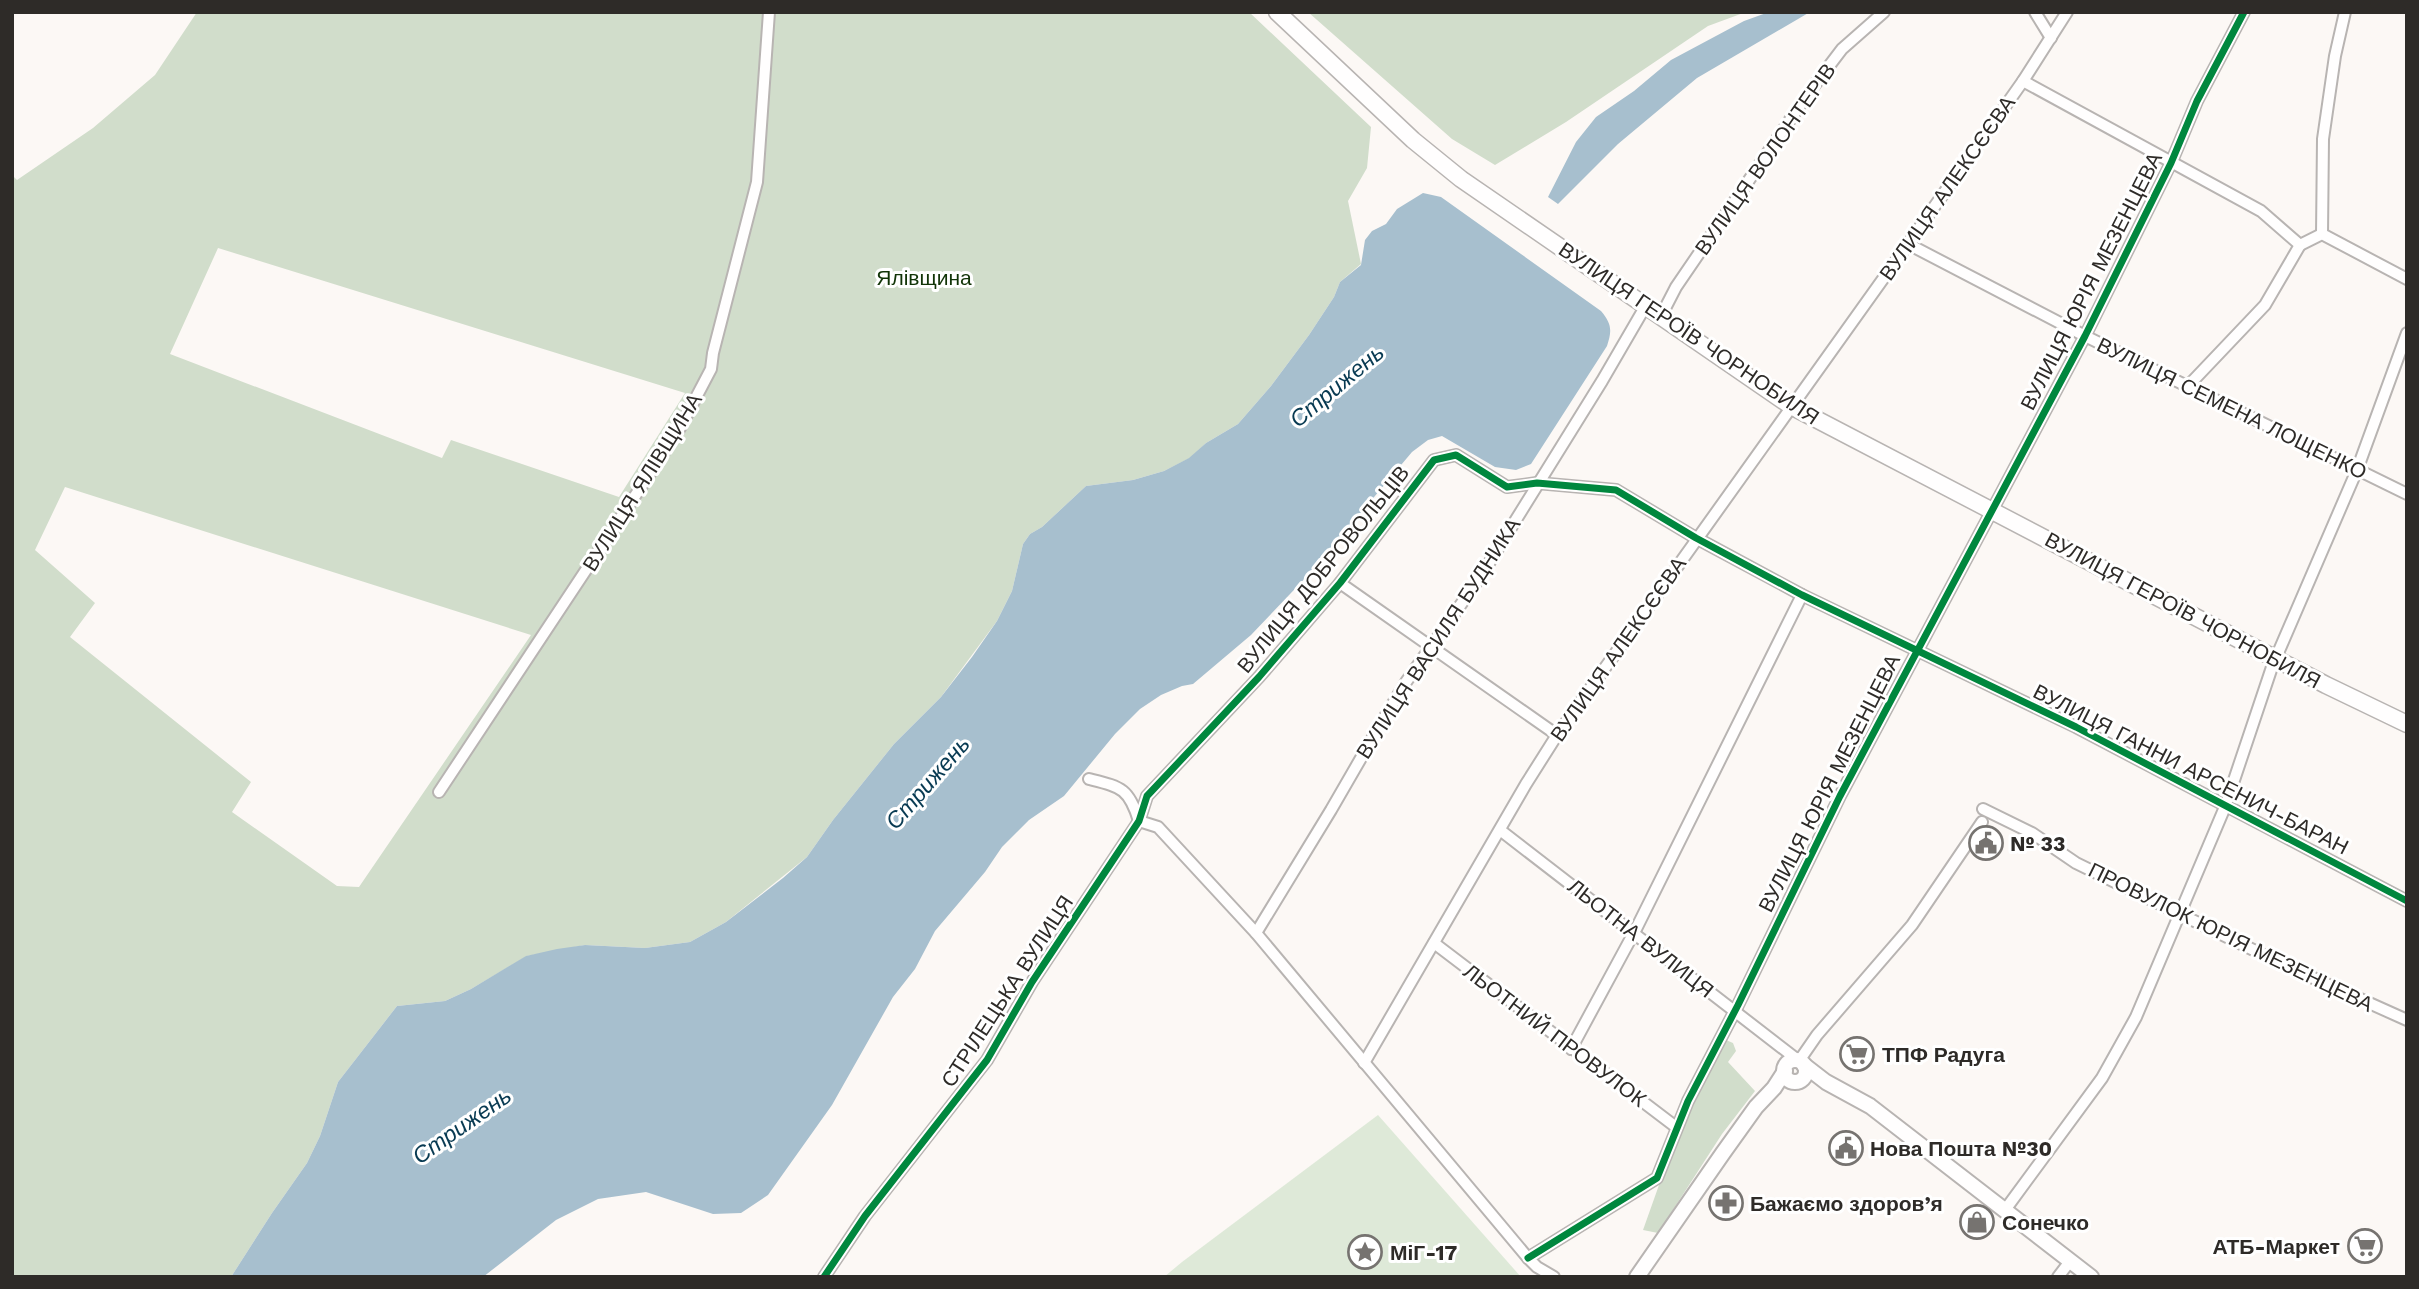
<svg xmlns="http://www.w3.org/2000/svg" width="2419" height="1289" viewBox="0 0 2419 1289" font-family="'Work Sans',sans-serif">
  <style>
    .green { fill: #dee9d8 }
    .forest { fill: #d1ddcb; fill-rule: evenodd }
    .water { fill: #a7bfce }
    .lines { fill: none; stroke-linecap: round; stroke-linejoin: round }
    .minor-casing { stroke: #b8b4b2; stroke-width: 14 }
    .tertiary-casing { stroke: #b8b4b2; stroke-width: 18 }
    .secondary-casing { stroke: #b8b4b2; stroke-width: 19 }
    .minor { stroke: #fffefe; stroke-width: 10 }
    .tertiary { stroke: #fffefe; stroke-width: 14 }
    .secondary { stroke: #fffefe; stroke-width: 16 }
    .cycleway-casing { stroke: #fff; stroke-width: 11 }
    .cycleway { stroke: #00873e; stroke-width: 7 }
    .labels { text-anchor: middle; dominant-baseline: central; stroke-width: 6; stroke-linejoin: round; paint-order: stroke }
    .street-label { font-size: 21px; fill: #2e2b28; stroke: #fff }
    .park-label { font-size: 21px; fill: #113407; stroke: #fff }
    .poi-label { font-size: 21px; font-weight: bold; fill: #2e2b28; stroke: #fff; text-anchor: start }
    .water-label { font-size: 23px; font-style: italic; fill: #083a52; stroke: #fff }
  </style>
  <rect width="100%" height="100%" fill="#fcf8f5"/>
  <path class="green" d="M 1378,1115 L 1521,1277 L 1164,1277 L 1182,1262 Z"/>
  <g class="forest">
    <path d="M 197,12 L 1249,12 L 1371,127 L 1367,168 L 1348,201 L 1361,264 L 1340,282 L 1334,297 L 1309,335 L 1271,386 L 1238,424 L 1206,443 L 1190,458 L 1164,471 L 1133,480 L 1086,486 L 1042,527 L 1030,534 L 1023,544 L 1012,591 L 997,621 L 941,697 L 894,744 L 833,820 L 807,857 L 726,922 L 690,942 L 645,948 L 585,945 L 527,956 L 471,989 L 445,1001 L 397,1006 L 338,1082 L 320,1136 L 307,1163 L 272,1213 L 231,1277 L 12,1277 L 12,175 L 17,180 L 93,128 L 155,75 ZM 218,248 L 685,393 L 619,497 L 451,440 L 442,458 L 170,354 ZM 65,487 L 531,635 L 359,887 L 337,886 L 232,812 L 251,782 L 70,637 L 95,603 L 35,550 Z"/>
    <path d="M 1308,12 L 1746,12 L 1708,26 L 1566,122 L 1495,165 L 1452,139 Z"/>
    <path d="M 1726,1040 L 1733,1043 L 1736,1051 L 1728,1062 L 1755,1091 L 1722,1134 L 1658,1233 L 1643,1230 L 1680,1126 Z"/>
  </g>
  <g class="water">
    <path d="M 1769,12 L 1810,12 L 1697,78 L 1618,144 L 1558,204 L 1548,197 L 1576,142 L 1596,117 L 1634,91 L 1671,60 L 1744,21 Z"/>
    <path d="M 1423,193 L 1441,197 L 1601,311 C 1612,324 1612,331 1607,346 L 1531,464 L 1516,470 L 1495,467 L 1442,436 L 1428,440 L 1412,452 L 1311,572 L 1251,635 L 1193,684 L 1182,686 L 1161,695 L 1140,709 L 1115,734 L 1064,796 L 1029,820 L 1002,847 L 985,872 L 935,931 L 915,969 L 893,997 L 832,1105 L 768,1195 L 741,1213 L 713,1214 L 646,1192 L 598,1199 L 556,1220 L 483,1277 L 231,1277 L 272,1213 L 307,1163 L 320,1136 L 338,1082 L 397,1006 L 445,1001 L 471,989 L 526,956 L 557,949 L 585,945 L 645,948 L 690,942 L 726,922 L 783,878 L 807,857 L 833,820 L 894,744 L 941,697 L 972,657 L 997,621 L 1012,591 L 1023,544 L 1030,534 L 1042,527 L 1086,486 L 1133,480 L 1164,471 L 1189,458 L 1206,443 L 1238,424 L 1271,386 L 1309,335 L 1334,297 L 1340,282 L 1361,265 L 1365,240 L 1372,231 L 1386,224 L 1397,209 Z"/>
  </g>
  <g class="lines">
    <g class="minor-casing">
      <g id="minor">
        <path d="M 2035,12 L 2051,38"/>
        <path d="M 2023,81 L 2261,211 L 2300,245 L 2322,234 L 2407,279"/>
        <path d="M 2322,234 L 2323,139 L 2335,56 L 2345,12"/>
        <path d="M 1908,244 L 2085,336 L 2407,494"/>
        <path d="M 1660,318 L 1676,287 L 1807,95 L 1842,49 L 1884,12"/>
        <path d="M 2188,386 L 2265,305 L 2300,245"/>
        <path d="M 1340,583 L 1557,735"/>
        <path d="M 1089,779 C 1121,787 1129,788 1139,821 L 1158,827 L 1256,933 L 1528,1258 L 1537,1267 L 1554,1277"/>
        <path d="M 439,792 L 680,428 L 711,369 L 713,353 L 757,182 L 769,12"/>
        <path d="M 1983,809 L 2032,833 L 2076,863 L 2282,964 L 2407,1020"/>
        <path d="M 1500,830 L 1799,1061 L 1817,1035 L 1912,925 L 1982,822"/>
        <path d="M 1256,933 L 1331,810 L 1383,720 L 1406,682 L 1481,576 L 1602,381 L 1645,307"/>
        <path d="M 1434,943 L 1676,1127"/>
        <path d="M 1571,1049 L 1637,927 L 1802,595"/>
        <path d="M 1364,1063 L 1526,784 L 1557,735 L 1908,244 L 2023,81 L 2067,12"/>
        <path d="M 2005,1210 L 2102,1078 L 2136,1017 L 2225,807 L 2272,667 L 2357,470 L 2407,333"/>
        <path d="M 1528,1258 L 1657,1178 L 1688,1101 L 1738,1005 L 1840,796 L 2085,336 L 2171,163 L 2197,101 L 2244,12"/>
        <path d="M 824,1277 L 865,1216 L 987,1060 L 1032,982 L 1139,821 L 1147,796 L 1259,677 L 1340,583 L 1434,460 L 1456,455 L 1507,487 L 1537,483 L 1616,490 L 1696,538 L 1802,595 L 2076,727 L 2407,901"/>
        <path d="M 2058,1277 L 2071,1260"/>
      </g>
    </g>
    <g class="tertiary-casing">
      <g id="tertiary">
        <circle cx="1795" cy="1071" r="11"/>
        <path d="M 1804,1065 L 1826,1082 L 1870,1106 L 2091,1277"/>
        <path d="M 1637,1277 L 1723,1153 L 1756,1107 L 1774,1088 L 1785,1071"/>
      </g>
    </g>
    <g class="secondary-casing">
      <path id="secondary" d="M 1277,12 L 1413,140 L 1461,179 L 1791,406 L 2326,685 L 2407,724"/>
    </g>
    <use href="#minor" class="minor"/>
    <use href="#tertiary" class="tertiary"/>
    <use href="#secondary" class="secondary"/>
    <g class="cycleway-casing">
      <g id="cycleway">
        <path d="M 1528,1258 L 1657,1178 L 1688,1101 L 1738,1005 L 1840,796 L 2085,336 L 2171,163 L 2197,101 L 2244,12"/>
        <path d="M 824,1277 L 865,1216 L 987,1060 L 1032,982 L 1139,821 L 1147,796 L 1259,677 L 1340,583 L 1434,460 L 1456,455 L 1507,487 L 1537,483 L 1616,490 L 1696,538 L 1802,595 L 2076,727 L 2407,901"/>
      </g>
    </g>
    <use href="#cycleway" class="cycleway"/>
  </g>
  <defs>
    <g id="civic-ring" transform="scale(1.75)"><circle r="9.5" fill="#fff" stroke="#767370" stroke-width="1.5"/><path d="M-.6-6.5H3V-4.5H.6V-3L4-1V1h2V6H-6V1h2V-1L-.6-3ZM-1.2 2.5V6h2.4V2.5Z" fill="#767370"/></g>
    <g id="supermarket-ring" transform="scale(1.75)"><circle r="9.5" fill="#fff" stroke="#767370" stroke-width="1.5"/><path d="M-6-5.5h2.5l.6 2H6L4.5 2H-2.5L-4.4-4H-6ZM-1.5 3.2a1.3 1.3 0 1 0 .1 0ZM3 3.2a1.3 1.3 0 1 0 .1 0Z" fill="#767370"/></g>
    <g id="pharmacy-ring" transform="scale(1.75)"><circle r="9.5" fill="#fff" stroke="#767370" stroke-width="1.5"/><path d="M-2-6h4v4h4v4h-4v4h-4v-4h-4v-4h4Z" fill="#767370"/></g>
    <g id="shop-ring" transform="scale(1.75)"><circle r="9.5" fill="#fff" stroke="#767370" stroke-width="1.5"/><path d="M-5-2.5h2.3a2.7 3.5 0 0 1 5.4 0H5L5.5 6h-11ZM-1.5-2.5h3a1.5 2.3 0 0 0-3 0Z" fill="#767370"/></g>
    <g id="sight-ring" transform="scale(1.75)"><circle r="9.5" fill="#fff" stroke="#767370" stroke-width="1.5"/><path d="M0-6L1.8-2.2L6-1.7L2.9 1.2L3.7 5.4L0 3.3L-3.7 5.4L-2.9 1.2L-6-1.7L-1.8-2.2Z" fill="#767370"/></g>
  </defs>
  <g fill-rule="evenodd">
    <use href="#civic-ring" x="1986" y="843"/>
    <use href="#supermarket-ring" x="1857" y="1054"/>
    <use href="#civic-ring" x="1846" y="1148"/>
    <use href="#pharmacy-ring" x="1726" y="1203"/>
    <use href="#shop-ring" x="1977" y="1222"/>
    <use href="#supermarket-ring" x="2365" y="1246"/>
    <use href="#sight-ring" x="1365" y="1252"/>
  </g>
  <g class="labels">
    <g class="street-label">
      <text transform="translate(1765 159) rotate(-55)">ВУЛИЦЯ ВОЛОНТЕРІВ</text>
      <text transform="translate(1947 188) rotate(-55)">ВУЛИЦЯ АЛЕКСЄЄВА</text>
      <text transform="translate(2091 281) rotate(-63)">ВУЛИЦЯ ЮРІЯ МЕЗЕНЦЕВА</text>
      <text transform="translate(1689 333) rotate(34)">ВУЛИЦЯ ГЕРОЇВ ЧОРНОБИЛЯ</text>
      <text transform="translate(2232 408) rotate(26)">ВУЛИЦЯ СЕМЕНА ЛОЩЕНКО</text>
      <text transform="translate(642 482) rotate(-58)">ВУЛИЦЯ ЯЛІВЩИНА</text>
      <text transform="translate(1323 569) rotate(-51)">ВУЛИЦЯ ДОБРОВОЛЬЦІВ</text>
      <text transform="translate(2183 610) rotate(28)">ВУЛИЦЯ ГЕРОЇВ ЧОРНОБИЛЯ</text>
      <text transform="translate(1438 638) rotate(-57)">ВУЛИЦЯ ВАСИЛЯ БУДНИКА</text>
      <text transform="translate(1618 649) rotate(-55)">ВУЛИЦЯ АЛЕКСЄЄВА</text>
      <text transform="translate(2191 769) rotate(27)">ВУЛИЦЯ ГАННИ АРСЕНИЧ-БАРАН</text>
      <text transform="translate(1829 783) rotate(-63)">ВУЛИЦЯ ЮРІЯ МЕЗЕНЦЕВА</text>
      <text transform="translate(2231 937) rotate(26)">ПРОВУЛОК ЮРІЯ МЕЗЕНЦЕВА</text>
      <text transform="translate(1641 938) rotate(38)">ЛЬОТНА ВУЛИЦЯ</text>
      <text transform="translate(1007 991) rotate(-57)">СТРІЛЕЦЬКА ВУЛИЦЯ</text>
      <text transform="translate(1555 1035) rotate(37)">ЛЬОТНИЙ ПРОВУЛОК</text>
    </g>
    <g class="park-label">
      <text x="924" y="277">Ялівщина</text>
    </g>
    <g class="poi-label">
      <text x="2010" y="843">№ 33</text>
      <text x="1882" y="1054">ТПФ Радуга</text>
      <text x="1870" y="1148">Нова Пошта №30</text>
      <text x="1750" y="1203">Бажаємо здоров’я</text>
      <text x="2002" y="1222">Сонечко</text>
      <text x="2340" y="1246" text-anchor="end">АТБ-Маркет</text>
      <text x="1390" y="1252">МіГ-17</text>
    </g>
    <g class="water-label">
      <text transform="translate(1337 386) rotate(-40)">Стрижень</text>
      <text transform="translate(928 783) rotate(-49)">Стрижень</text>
      <text transform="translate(462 1126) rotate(-35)">Стрижень</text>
    </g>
  </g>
  <rect width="2419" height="1289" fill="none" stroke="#2e2b28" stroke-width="28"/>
</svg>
